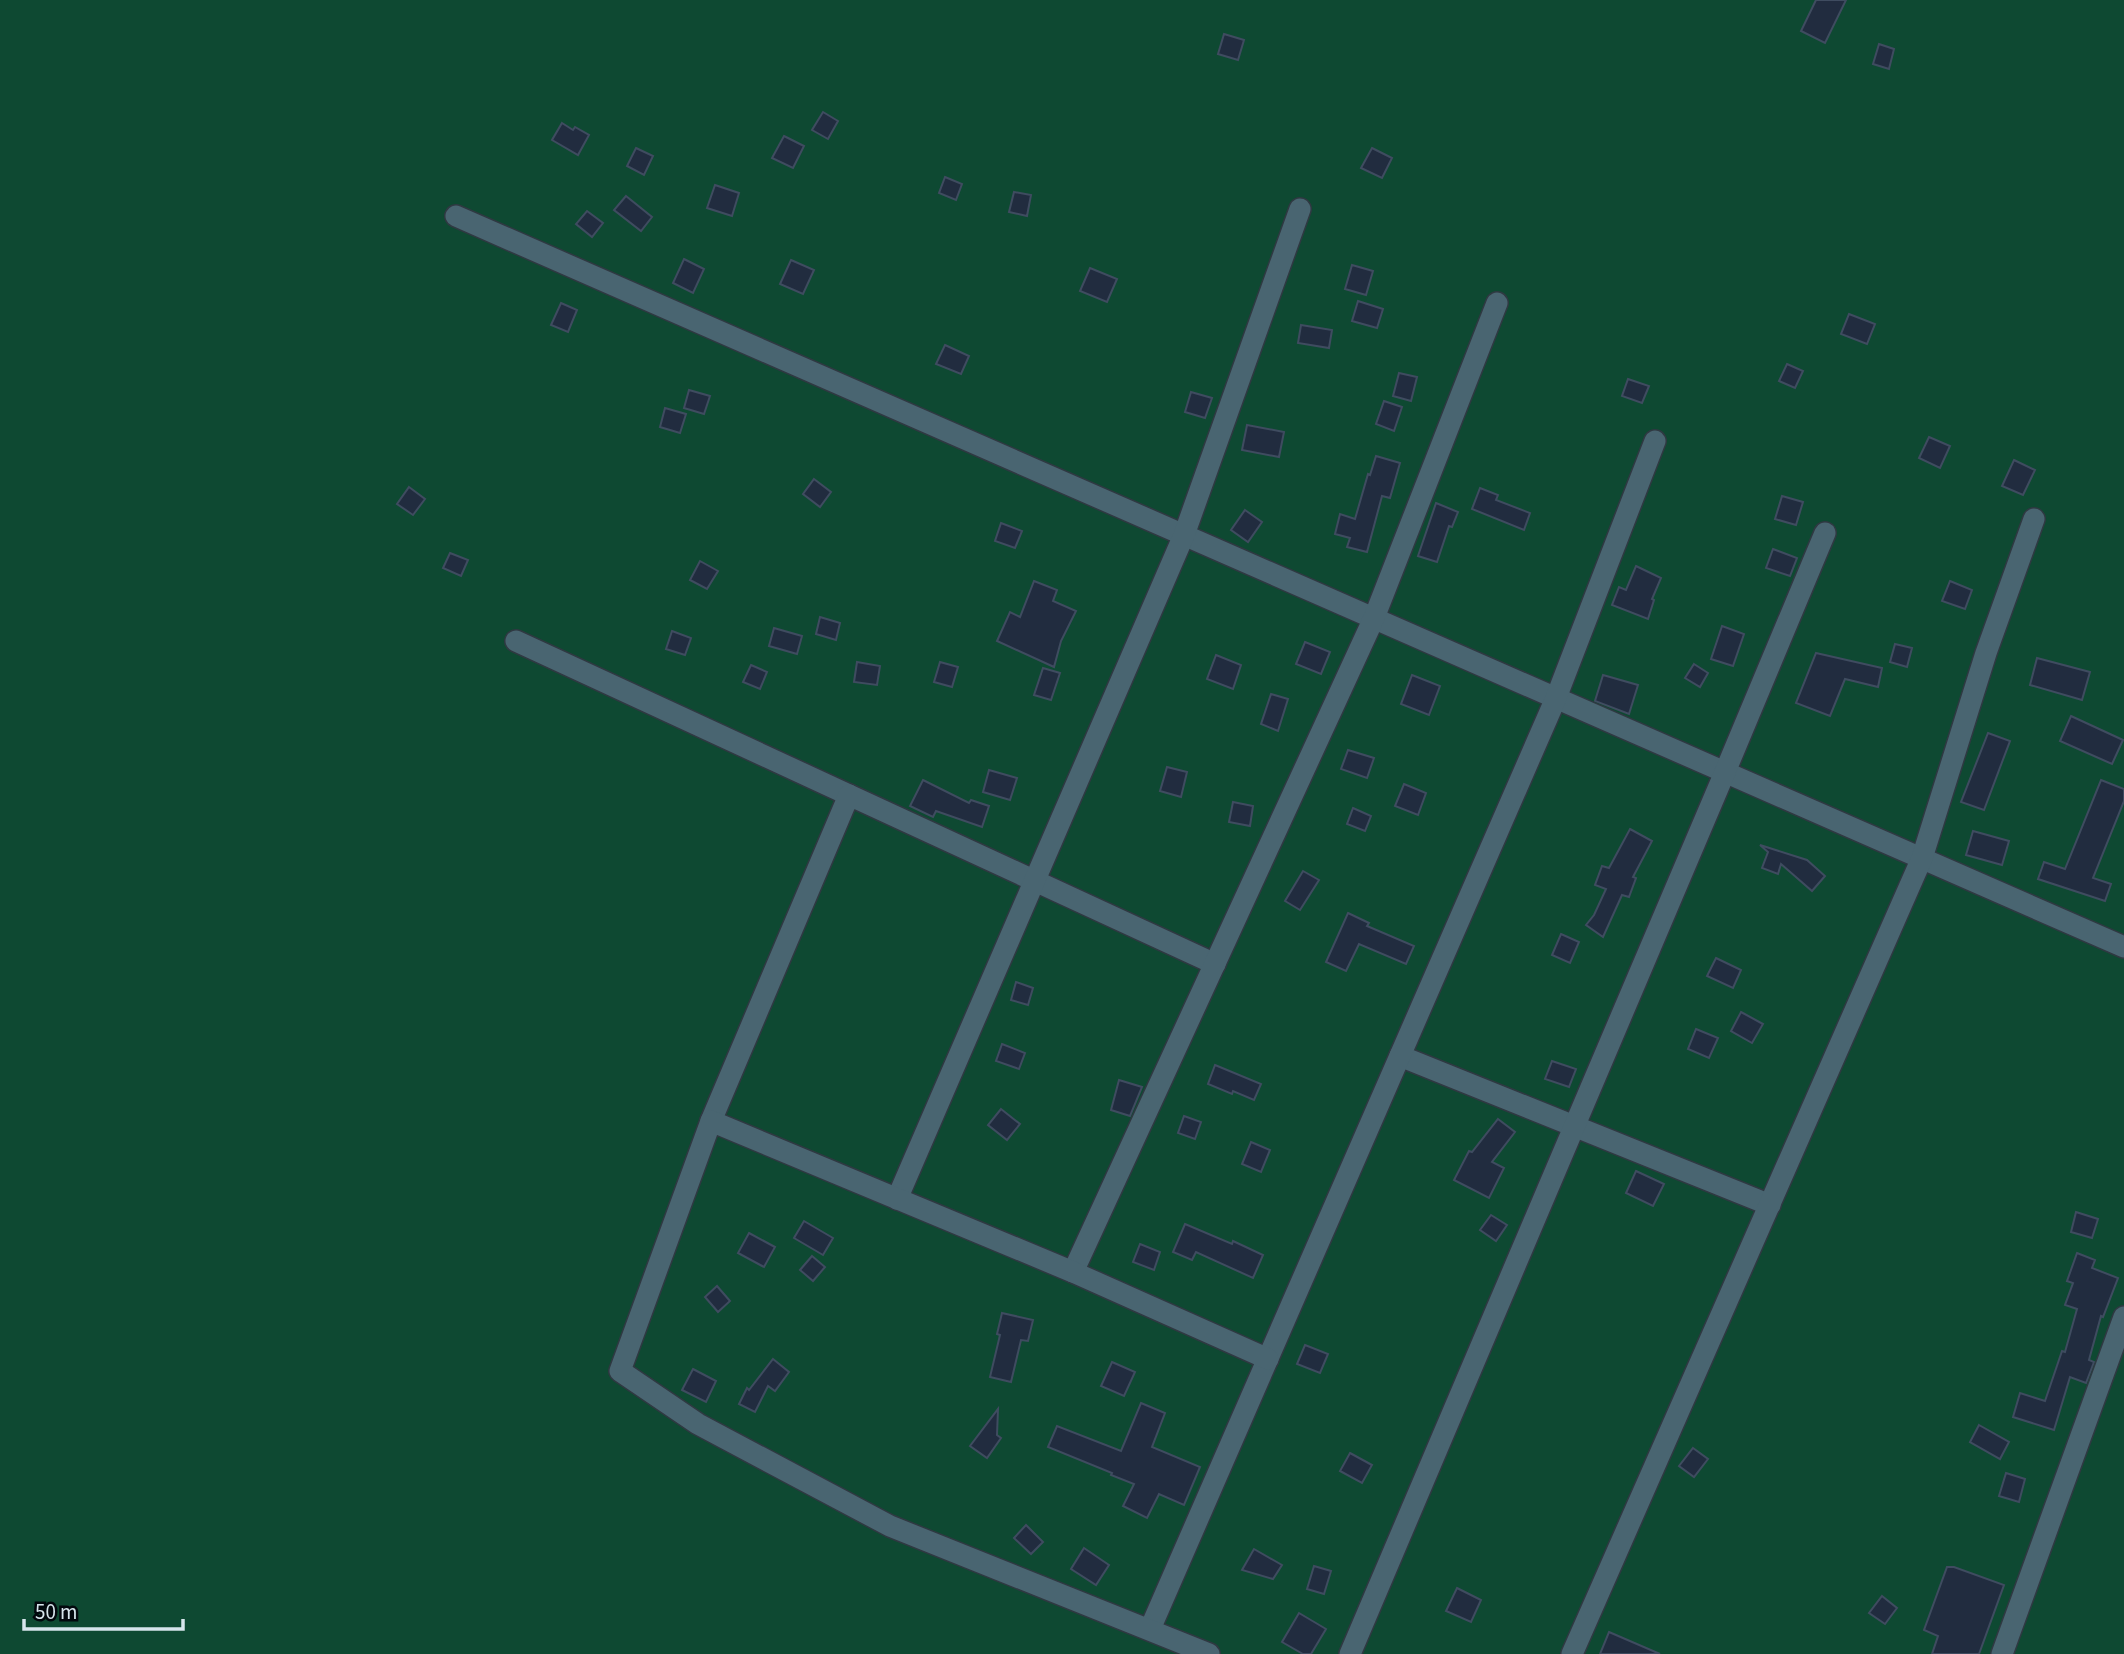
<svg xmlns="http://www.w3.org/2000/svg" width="2124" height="1654" viewBox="0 0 2124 1654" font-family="'Source Sans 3',sans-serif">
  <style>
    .green { fill: #0e4932 }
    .building { fill: #212c3f; stroke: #3f4c60; stroke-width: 2 }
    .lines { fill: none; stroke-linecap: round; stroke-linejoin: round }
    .minor-casing { stroke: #2f3942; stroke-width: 24 }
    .minor { stroke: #496571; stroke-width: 21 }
  </style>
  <rect width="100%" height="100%" fill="#05202a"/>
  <rect class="green" x="0" y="0" width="2124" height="1654"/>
  <g class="building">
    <path d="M 1816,0 L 1846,0 L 1825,43 L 1801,31 Z"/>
    <path d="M 1224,34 L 1244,40 L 1238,60 L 1218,54 Z"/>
    <path d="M 1879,44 L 1894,49 L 1889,69 L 1873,64 Z"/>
    <path d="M 823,112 L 838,121 L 828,139 L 812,130 Z"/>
    <path d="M 562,123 L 573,130 L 575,127 L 589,135 L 578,155 L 552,140 Z"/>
    <path d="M 784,136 L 804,146 L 793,168 L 772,158 Z"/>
    <path d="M 636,148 L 653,156 L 644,175 L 627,166 Z"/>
    <path d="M 1372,148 L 1392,158 L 1382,178 L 1361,168 Z"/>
    <path d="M 945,177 L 962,184 L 956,200 L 939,193 Z"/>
    <path d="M 715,185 L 739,193 L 732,216 L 707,208 Z"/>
    <path d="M 1014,192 L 1031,195 L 1027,216 L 1009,212 Z"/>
    <path d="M 626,196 L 652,217 L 641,231 L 614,210 Z"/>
    <path d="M 587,211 L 603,223 L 592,237 L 576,224 Z"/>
    <path d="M 684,259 L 704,269 L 693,293 L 673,283 Z"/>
    <path d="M 791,260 L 814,270 L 803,294 L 780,284 Z"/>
    <path d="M 1352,265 L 1373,271 L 1366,295 L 1345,289 Z"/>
    <path d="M 1090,268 L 1117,279 L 1107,302 L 1080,291 Z"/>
    <path d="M 1358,301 L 1383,309 L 1377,328 L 1352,321 Z"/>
    <path d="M 561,303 L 577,310 L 568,332 L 551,325 Z"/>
    <path d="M 1849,314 L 1875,324 L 1867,344 L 1841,334 Z"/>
    <path d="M 1301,325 L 1332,330 L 1329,348 L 1298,343 Z"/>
    <path d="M 945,345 L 969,356 L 961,374 L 936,364 Z"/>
    <path d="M 1787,364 L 1803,371 L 1795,388 L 1779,381 Z"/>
    <path d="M 1399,373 L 1417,377 L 1411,401 L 1393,396 Z"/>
    <path d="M 1628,379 L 1649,386 L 1642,403 L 1622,396 Z"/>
    <path d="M 689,390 L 710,396 L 704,414 L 684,408 Z"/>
    <path d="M 1191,392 L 1212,398 L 1205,418 L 1185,412 Z"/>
    <path d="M 1384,401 L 1402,407 L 1394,431 L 1376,424 Z"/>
    <path d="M 665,408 L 686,414 L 680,433 L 660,427 Z"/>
    <path d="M 1247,425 L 1284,432 L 1279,457 L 1242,450 Z"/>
    <path d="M 1929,437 L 1950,446 L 1940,468 L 1919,458 Z"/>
    <path d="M 1376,456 L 1400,463 L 1390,498 L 1382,496 L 1367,552 L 1347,547 L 1350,538 L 1335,534 L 1340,514 L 1355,519 L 1368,474 L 1370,475 Z"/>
    <path d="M 2014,460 L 2035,470 L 2023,495 L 2002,486 Z"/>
    <path d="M 814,479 L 831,492 L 820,507 L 803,494 Z"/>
    <path d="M 409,487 L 425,499 L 413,515 L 397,504 Z"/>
    <path d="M 1480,488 L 1498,495 L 1496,500 L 1530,513 L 1524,530 L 1472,509 Z"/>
    <path d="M 1782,496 L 1803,502 L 1796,525 L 1775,519 Z"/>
    <path d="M 1436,503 L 1458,512 L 1452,527 L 1449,526 L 1437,562 L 1418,556 Z"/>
    <path d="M 1245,510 L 1262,522 L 1248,542 L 1231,530 Z"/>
    <path d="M 1001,523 L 1022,531 L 1015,548 L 995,541 Z"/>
    <path d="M 1773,549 L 1797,558 L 1790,576 L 1766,568 Z"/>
    <path d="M 450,553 L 468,560 L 461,576 L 443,568 Z"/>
    <path d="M 700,561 L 718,571 L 707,589 L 690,580 Z"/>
    <path d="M 1636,566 L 1661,578 L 1652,599 L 1654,600 L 1648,619 L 1612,605 L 1619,587 L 1626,590 Z"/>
    <path d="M 1034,581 L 1057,590 L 1053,601 L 1076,611 L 1061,641 L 1054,667 L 997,641 L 1010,612 L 1020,617 Z"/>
    <path d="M 1950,581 L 1972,590 L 1965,609 L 1942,601 Z"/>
    <path d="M 820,617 L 840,623 L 836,640 L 816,634 Z"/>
    <path d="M 1722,626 L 1744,634 L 1733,666 L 1711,659 Z"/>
    <path d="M 774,628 L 802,636 L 797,654 L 769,646 Z"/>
    <path d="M 672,631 L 691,638 L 685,655 L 666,649 Z"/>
    <path d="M 1305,642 L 1330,652 L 1321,674 L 1296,664 Z"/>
    <path d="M 1895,644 L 1912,648 L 1907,667 L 1890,662 Z"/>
    <path d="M 1816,653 L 1882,668 L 1878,687 L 1845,679 L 1830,716 L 1796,703 Z"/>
    <path d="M 1216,655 L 1241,665 L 1233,689 L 1207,679 Z"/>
    <path d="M 2037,658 L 2090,672 L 2082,700 L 2030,685 Z"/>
    <path d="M 857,662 L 880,666 L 877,685 L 854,682 Z"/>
    <path d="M 940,662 L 958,667 L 952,687 L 934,682 Z"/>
    <path d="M 1694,664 L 1708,673 L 1700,687 L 1685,678 Z"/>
    <path d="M 751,665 L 767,672 L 760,689 L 743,682 Z"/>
    <path d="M 1043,668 L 1060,673 L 1051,700 L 1034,695 Z"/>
    <path d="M 1412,675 L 1440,686 L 1429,715 L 1401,704 Z"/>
    <path d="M 1603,675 L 1638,685 L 1629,714 L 1595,701 Z"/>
    <path d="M 1271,694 L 1288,699 L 1278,731 L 1261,724 Z"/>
    <path d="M 2071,716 L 2123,740 L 2112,764 L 2060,741 Z"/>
    <path d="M 1988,733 L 2010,741 L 1984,810 L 1961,802 Z"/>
    <path d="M 1348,750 L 1374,758 L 1367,778 L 1341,769 Z"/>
    <path d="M 1167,767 L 1187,772 L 1181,797 L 1160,791 Z"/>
    <path d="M 989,770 L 1017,778 L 1010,800 L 983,792 Z"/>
    <path d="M 923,780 L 969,803 L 971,800 L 989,806 L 982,827 L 936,811 L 933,817 L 910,806 Z"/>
    <path d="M 2101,780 L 2124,789 L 2124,801 L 2093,878 L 2111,884 L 2105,901 L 2038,879 L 2044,862 L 2065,869 Z"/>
    <path d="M 1404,784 L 1426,793 L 1418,815 L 1395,806 Z"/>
    <path d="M 1233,802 L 1253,806 L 1250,826 L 1229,822 Z"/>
    <path d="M 1353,808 L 1371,816 L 1365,831 L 1347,824 Z"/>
    <path d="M 1630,829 L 1652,841 L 1633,877 L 1636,878 L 1629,897 L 1622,895 L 1603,937 L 1586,925 L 1594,915 L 1606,889 L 1595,885 L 1602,866 L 1609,868 Z"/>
    <path d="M 1973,831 L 2009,841 L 2002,865 L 1966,855 Z"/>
    <path d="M 1760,845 L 1807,860 L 1825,876 L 1812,891 L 1781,864 L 1778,874 L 1762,868 L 1768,852 Z"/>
    <path d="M 1303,871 L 1319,880 L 1300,910 L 1285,901 Z"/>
    <path d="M 1348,913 L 1369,923 L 1367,926 L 1414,946 L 1406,964 L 1359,944 L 1346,971 L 1326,962 Z"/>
    <path d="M 1561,934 L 1579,942 L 1570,963 L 1552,955 Z"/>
    <path d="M 1716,958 L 1741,970 L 1733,988 L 1707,976 Z"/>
    <path d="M 1016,982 L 1033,988 L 1028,1005 L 1011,1000 Z"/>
    <path d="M 1741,1012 L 1763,1024 L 1752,1043 L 1731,1031 Z"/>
    <path d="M 1696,1029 L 1718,1038 L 1709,1058 L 1688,1049 Z"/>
    <path d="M 1002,1044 L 1025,1053 L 1019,1069 L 996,1061 Z"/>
    <path d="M 1552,1061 L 1576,1069 L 1569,1087 L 1545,1079 Z"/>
    <path d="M 1215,1065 L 1261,1084 L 1254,1100 L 1233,1091 L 1232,1094 L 1208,1084 Z"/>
    <path d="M 1119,1080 L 1142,1087 L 1130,1116 L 1111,1110 Z"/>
    <path d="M 1001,1109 L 1020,1124 L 1007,1140 L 988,1125 Z"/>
    <path d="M 1184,1116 L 1201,1122 L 1195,1139 L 1178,1133 Z"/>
    <path d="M 1498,1119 L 1515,1132 L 1492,1162 L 1504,1168 L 1489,1198 L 1454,1180 L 1469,1151 L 1472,1152 Z"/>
    <path d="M 1251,1142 L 1270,1150 L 1261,1172 L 1242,1164 Z"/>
    <path d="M 1636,1171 L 1664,1184 L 1653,1206 L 1626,1193 Z"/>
    <path d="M 2076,1212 L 2098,1219 L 2092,1238 L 2071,1232 Z"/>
    <path d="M 1491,1215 L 1507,1225 L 1496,1241 L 1480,1230 Z"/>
    <path d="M 804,1221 L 833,1238 L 823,1255 L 794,1238 Z"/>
    <path d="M 1185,1224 L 1232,1244 L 1233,1241 L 1263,1255 L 1253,1278 L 1196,1252 L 1192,1260 L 1173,1252 Z"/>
    <path d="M 749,1233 L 775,1247 L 764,1267 L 738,1253 Z"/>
    <path d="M 1140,1244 L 1160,1252 L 1154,1270 L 1133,1262 Z"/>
    <path d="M 2077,1253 L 2095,1260 L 2092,1268 L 2118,1278 L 2103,1317 L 2101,1316 L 2089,1360 L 2094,1362 L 2086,1383 L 2070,1377 L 2054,1430 L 2013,1417 L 2020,1393 L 2045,1401 L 2062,1351 L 2065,1352 L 2077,1309 L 2065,1305 L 2073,1283 L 2067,1281 Z"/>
    <path d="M 812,1256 L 825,1267 L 813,1281 L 800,1270 Z"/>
    <path d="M 717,1286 L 730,1301 L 718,1312 L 705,1297 Z"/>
    <path d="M 1002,1313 L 1033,1320 L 1028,1341 L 1021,1340 L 1011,1382 L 990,1377 L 1000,1335 L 997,1334 Z"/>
    <path d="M 1305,1345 L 1328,1354 L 1320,1373 L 1297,1364 Z"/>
    <path d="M 773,1359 L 789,1372 L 775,1391 L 768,1386 L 755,1412 L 739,1404 L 747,1388 L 749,1390 Z"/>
    <path d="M 1112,1362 L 1135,1372 L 1124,1396 L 1101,1386 Z"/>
    <path d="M 693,1369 L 716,1381 L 706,1402 L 682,1390 Z"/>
    <path d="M 1141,1403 L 1165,1413 L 1152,1447 L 1200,1467 L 1184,1505 L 1159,1494 L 1147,1518 L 1123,1506 L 1134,1484 L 1111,1475 L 1112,1473 L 1048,1447 L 1057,1426 L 1121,1451 Z"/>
    <path d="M 998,1409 L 997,1435 L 1001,1438 L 987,1458 L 970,1446 Z"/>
    <path d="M 1979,1425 L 2009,1442 L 2000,1459 L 1970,1442 Z"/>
    <path d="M 1693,1448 L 1708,1459 L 1694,1477 L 1679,1466 Z"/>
    <path d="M 1350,1453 L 1372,1465 L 1362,1483 L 1340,1471 Z"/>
    <path d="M 2006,1473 L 2025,1479 L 2019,1502 L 1999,1496 Z"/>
    <path d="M 1026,1525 L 1043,1542 L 1031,1554 L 1014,1538 Z"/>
    <path d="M 1084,1548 L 1109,1565 L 1096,1585 L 1071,1569 Z"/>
    <path d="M 1254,1549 L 1282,1565 L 1273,1579 L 1242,1570 Z"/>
    <path d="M 1314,1566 L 1331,1571 L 1324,1594 L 1307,1589 Z"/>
    <path d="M 1947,1567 L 1954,1567 L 2004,1585 L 1979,1654 L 1932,1654 L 1938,1636 L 1924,1630 Z"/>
    <path d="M 1457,1588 L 1481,1600 L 1471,1622 L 1446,1611 Z"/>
    <path d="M 1882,1596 L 1897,1608 L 1885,1624 L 1869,1613 Z"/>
    <path d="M 1299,1613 L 1326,1629 L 1311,1654 L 1303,1654 L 1282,1642 Z"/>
    <path d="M 1609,1632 L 1660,1654 L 1600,1654 Z"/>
  </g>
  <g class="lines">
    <g class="minor-casing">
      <g id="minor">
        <path d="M 456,216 L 2124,947"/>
        <path d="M 516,641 L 849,795"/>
        <path d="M 1400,1056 L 1770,1205"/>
        <path d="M 711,1121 L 849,795 L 1215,964"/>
        <path d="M 897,1199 L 1184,535 L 1300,209"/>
        <path d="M 1073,1272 L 1374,618 L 1497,303"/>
        <path d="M 1150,1629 L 1556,698 L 1655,441"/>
        <path d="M 1209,1654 L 890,1526 L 698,1424 L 620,1371 L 711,1121 L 1073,1272 L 1268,1359"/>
        <path d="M 1350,1654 L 1725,772 L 1825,533"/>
        <path d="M 1572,1654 L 1922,858 L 1986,653 L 2034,519"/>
        <path d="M 2002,1654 L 2124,1317"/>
      </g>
    </g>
    <use href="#minor" class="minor"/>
  </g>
  <path d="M24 1619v10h159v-10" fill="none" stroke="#d6e5ec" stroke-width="3.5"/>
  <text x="35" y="1619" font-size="21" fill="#d6e5ec" stroke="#02080d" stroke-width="5" paint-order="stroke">50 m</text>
</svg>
